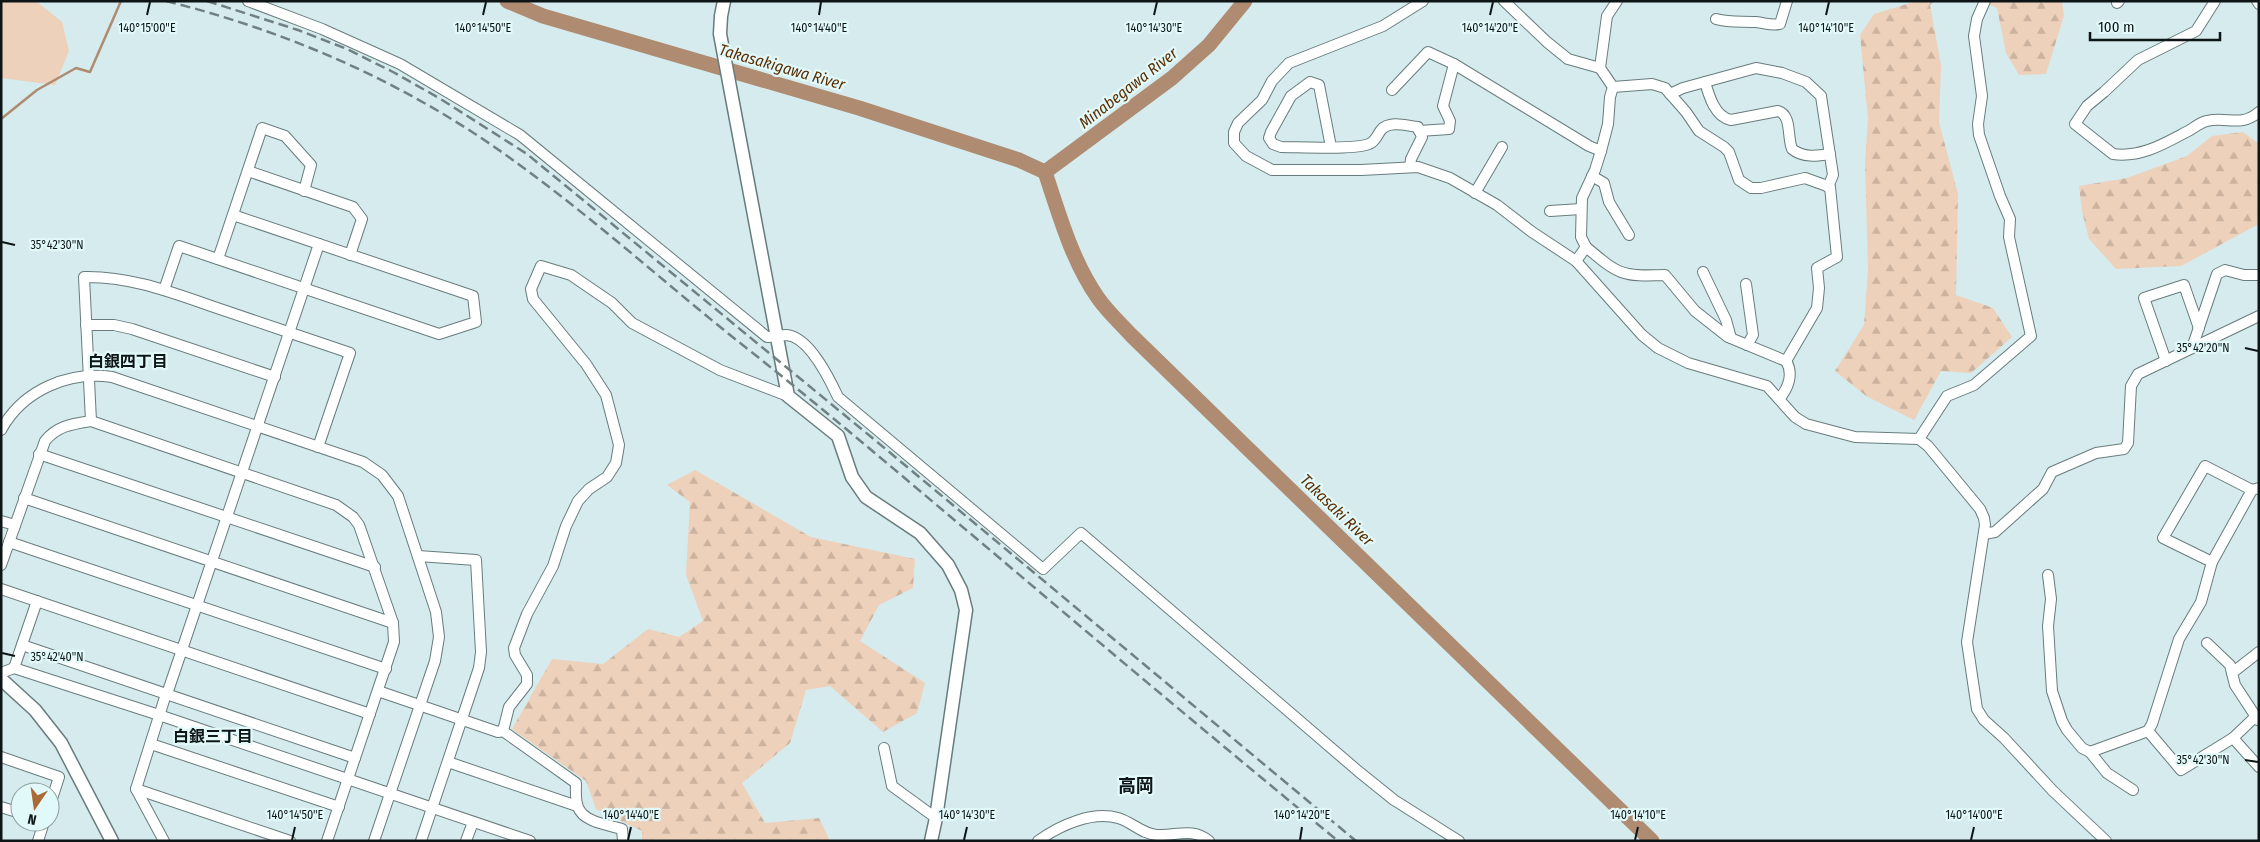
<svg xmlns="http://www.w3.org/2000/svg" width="2260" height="842" viewBox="0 0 2260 842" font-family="'Fira Sans Condensed','Noto Sans JP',sans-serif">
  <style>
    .grass { fill: #eed1bb }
    .forest { fill: url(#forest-firs) }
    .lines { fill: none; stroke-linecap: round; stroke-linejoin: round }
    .stream { stroke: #ae8b71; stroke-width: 2.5 }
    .river { stroke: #ae8b71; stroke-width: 15 }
    .minor-casing { stroke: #687c7d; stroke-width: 12 }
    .tertiary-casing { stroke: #687c7d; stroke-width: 15 }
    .minor { stroke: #fff; stroke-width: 10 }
    .tertiary { stroke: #fff; stroke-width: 12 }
    .rail { stroke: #718082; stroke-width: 2.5; stroke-dasharray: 10 5; stroke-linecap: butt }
    .ticks { fill: none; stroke: #0d1516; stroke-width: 2 }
    .labels { text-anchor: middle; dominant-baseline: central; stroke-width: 4.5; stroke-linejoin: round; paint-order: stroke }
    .water-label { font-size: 16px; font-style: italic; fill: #5c2e00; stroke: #e2f9fa }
    .neighbourhood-label { font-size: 16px; font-weight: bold; fill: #0d1516; stroke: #e2f9fa }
    .quarter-label { font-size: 18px; font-weight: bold; fill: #0d1516; stroke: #e2f9fa }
    .ticks-label { font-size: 12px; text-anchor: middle; fill: #0d1516; stroke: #e2f9fa; stroke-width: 4.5; stroke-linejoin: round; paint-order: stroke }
  </style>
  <defs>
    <pattern id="forest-firs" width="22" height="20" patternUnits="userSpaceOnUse" patternTransform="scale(1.25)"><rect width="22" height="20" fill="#eed1bb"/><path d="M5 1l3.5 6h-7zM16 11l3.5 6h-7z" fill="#cbb3a0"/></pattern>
  </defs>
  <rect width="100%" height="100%" fill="#d5ebed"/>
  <path class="grass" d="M 1,1 L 36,1 L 62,22 L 69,51 L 55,85 L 1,78 Z"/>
  <g class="forest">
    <path d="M 1917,1 L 1935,1 L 1930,5 L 1941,65 L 1939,122 L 1958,194 L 1956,295 L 1993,308 L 2012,337 L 1971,373 L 1941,371 L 1914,420 L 1866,396 L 1835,371 L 1864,325 L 1868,270 L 1865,162 L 1868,119 L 1860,35 L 1874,14 Z"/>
    <path d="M 1981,1 L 2062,1 L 2064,16 L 2046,74 L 2019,75 L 2006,53 L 1997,8 Z"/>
    <path d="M 2243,132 L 2259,144 L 2259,224 L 2181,266 L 2116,269 L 2089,239 L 2082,211 L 2079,186 L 2127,178 L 2187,156 L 2212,136 Z"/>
    <path d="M 695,470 L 811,537 L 915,559 L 913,588 L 879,605 L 860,641 L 925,683 L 917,713 L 883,732 L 830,686 L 806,690 L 790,743 L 742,783 L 765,823 L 819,818 L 830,841 L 642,841 L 642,831 L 596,809 L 586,781 L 512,729 L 552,659 L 603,664 L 648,629 L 679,637 L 703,621 L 686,575 L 690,502 L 667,485 Z"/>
  </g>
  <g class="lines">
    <path class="stream" d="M 1,119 L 37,90 L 76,68 L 90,72 L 121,1"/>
    <g class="river">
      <path d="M 507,1 L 543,16 L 859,108 L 1019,160 L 1045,172 C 1059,214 1072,261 1098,298 C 1107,311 1120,323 1131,335 L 1652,841"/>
      <path d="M 1045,172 L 1172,78 L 1209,45 L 1245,1"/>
    </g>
    <g class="minor-casing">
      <g id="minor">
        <path d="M 248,1 L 322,29 L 400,64 L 520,135 L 767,337 C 773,337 780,335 786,335 C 809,336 830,380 838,397 L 1043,569 L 1081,533 L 1358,771 L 1394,800 L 1459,841"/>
        <path d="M 1423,1 L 1383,26 L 1289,63 L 1272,81 L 1262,100 L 1238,123 L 1234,132 L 1234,143 L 1246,156 L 1272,170 L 1361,170 L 1418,167 L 1450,178 L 1497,205 L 1532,232 L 1576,261 L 1642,335 L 1658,348 L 1688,363 L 1767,386 L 1795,417 L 1806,424 L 1855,437 L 1919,439 L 1928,446 L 1980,509 L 1984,518 L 1985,525 L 1967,642 L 1977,709 L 1984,720 L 2004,738 L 2053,791 L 2106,841"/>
        <path d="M 1504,1 L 1547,42 L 1568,59 L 1600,68"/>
        <path d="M 2215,1 L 2196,31 L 2138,60 L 2104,92 L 2087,106 L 2075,124 L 2113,154 C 2142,158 2165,143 2190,130 C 2195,127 2201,122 2207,121 C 2227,116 2240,128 2259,112"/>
        <path d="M 2257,1 L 2259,4"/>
        <path d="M 2117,3 L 2119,1"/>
        <path d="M 1716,19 C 1730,23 1742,21 1756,22 C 1765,23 1772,26 1780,24 L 1787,1"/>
        <path d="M 1705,82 C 1709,96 1715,117 1731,120 L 1778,111 C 1792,115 1787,137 1792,149 C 1803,158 1817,156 1830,154"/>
        <path d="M 1613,87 L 1652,84 L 1665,88 L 1686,112 L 1699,131 L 1724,147 L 1729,152 L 1739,180 L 1751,188 L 1761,188 L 1805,178 L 1830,187 L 1837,257 L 1817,268 L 1819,288 L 1817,308 L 1786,361"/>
        <path d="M 1392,90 L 1428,52 L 1454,64"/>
        <path d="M 1670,94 L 1683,88 L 1756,68 L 1782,73 L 1806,82 L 1821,96 L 1833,175 L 1828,187"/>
        <path d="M 1419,131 L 1449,129 L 1450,121 L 1443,106 L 1454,64 L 1589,146 L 1601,151"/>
        <path d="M 1331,147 L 1319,85 L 1310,82 L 1291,96 L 1271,132 L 1269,138 L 1273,144 L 1281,147 C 1299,147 1354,150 1369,144 C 1376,141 1377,135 1381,130 C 1390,120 1407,126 1418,127 L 1422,137 L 1411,159 L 1410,167"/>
        <path d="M 248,171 L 353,207 L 362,219 L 350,255"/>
        <path d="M 1592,176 L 1604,183 L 1609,202 L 1629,235"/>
        <path d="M 1475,193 L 1502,147"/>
        <path d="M 1550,211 L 1581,209"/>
        <path d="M 1586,247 C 1618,274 1621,277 1665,275 L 1695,311 L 1728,337 L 1786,361 C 1794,374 1788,389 1779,399"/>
        <path d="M 218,259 L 262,128 L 285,136 L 311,165 L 304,191"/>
        <path d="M 1576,261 L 1586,247 L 1581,237 L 1582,198 L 1595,170 L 1601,151 L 1608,124 L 1610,97 L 1613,87 L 1600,68 L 1607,16 L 1617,1"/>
        <path d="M 1703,272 L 1726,320 L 1731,338"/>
        <path d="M 1746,284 L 1753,335 L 1747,345"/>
        <path d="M 164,290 L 179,246 L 439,334 L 476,322 L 473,296 L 233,215"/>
        <path d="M 86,325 L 114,325 L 132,329 L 275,377"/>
        <path d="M 2192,348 L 2217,274 L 2225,270 L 2244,275 L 2259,275"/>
        <path d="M 2166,361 L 2144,298 L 2184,285 L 2199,328"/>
        <path d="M 91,421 L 84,277 C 131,276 173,293 217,308 C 261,323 306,338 350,353 L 318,447"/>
        <path d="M 1,430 C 23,390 68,371 112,377 L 363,462 L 382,475 L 398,496 L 436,612 L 439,637 L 435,661 L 374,841"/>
        <path d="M 1919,439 L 1947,396 L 1974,385 L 2031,336 L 2009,237 L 2010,219 L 2000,196 L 1979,135 L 1978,124 L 1982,96 L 1974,36 L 1977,19 L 1985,1"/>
        <path d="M 39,454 L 375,567"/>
        <path d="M 24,498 L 393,623"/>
        <path d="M 1,521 L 15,525"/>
        <path d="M 1984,534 L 1995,532 L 2043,489 L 2052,472 L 2096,453 L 2124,449 L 2128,443 L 2131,386 L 2138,374 L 2259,316"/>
        <path d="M 9,542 L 386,669"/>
        <path d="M 418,556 L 476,560 L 481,652 L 479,668 L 421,841"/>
        <path d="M 2212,562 L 2163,538 L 2205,466 L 2252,490"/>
        <path d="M 1,565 L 45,441 C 57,426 72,424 91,421 L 336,505 L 353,517 L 359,525 L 393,623 L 394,642 L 327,841"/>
        <path d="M 2048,575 L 2051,599 L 2048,626 L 2052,691 L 2062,721 L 2067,730 L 2082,748 L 2090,752 L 2107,773 L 2133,790"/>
        <path d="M 1,589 L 370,714"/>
        <path d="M 2207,643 L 2230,665 L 2235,685 L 2258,720"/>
        <path d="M 22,645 L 355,758"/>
        <path d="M 14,668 L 37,601"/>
        <path d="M 1,673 L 14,668 L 159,715 L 530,841"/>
        <path d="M 2232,673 L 2259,652"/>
        <path d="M 378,691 L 498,732 L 503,731 L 509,707 L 527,684 L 527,675 L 515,655 L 514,648 L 527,614 L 553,566 L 566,526 L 578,501 L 589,489 L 607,477 L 616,463 L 619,445 L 606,395 L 586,364 L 533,299 L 531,289 L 541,266 L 571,275 L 612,303 L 632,323 L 720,370 L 788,396"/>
        <path d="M 167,694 L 319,244"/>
        <path d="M 503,731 L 576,783 C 576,790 575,800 578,807 C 583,822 608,825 622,829 L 623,841"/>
        <path d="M 2148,731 L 2152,724 L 2179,639 L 2201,602 L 2212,562 L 2252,490 L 2259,488"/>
        <path d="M 2233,738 L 2259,767"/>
        <path d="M 151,744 L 339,807"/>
        <path d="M 884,748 L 892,786 L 936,818"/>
        <path d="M 2090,752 L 2148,731 L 2181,770 L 2233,738 L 2255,717"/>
        <path d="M 1,757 L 59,777 L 50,805"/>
        <path d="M 448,762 L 577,806"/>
        <path d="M 136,789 L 290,841"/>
        <path d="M 1,807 L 20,813"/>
        <path d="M 38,841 L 44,822"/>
        <path d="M 164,841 L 136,789 L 166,694"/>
        <path d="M 466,841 L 473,822"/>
        <path d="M 1038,841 C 1060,825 1092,811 1118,818 C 1132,822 1142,834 1157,835 C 1176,836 1193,827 1209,841"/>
      </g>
    </g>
    <g class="tertiary-casing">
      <g id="tertiary">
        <path d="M 724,1 L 721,16 L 720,34 L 788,396 L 838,436 L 852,477 L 866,497 L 920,533 L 948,565 L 961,590 L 966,610 L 936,818 L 931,841"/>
        <path d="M 1,679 L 35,710 L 61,743 L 112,841"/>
      </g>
    </g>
    <use href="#minor" class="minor"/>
    <use href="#tertiary" class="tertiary"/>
    <g class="rail">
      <path d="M 166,1 C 294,33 415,87 521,166 C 602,225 676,293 754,354 C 836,419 916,488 996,555 C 1109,651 1224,747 1338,841"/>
      <path d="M 207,1 L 298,30 L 347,49 L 393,72 L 439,98 L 527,154 L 870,436 L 1356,841"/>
    </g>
  </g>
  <path class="ticks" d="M 147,15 L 150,2M 483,15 L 486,2M 819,15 L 821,2M 1154,15 L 1157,2M 1490,15 L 1493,2M 1826,15 L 1829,2M 2,242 L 15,245M 2245,348 L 2258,351M 2,653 L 15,656M 2245,760 L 2258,762M 292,840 L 295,827M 628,840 L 631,827M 964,840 L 967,827M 1300,840 L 1302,827M 1635,840 L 1638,827M 1971,840 L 1974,827"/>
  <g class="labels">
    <g class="water-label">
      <text transform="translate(782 67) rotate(16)">Takasakigawa River</text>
      <text transform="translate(1128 88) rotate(-38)">Minabegawa River</text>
      <text transform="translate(1337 510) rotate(44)">Takasaki River</text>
    </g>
    <g class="neighbourhood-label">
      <text x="128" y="361">白銀四丁目</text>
      <text x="213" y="736">白銀三丁目</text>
    </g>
    <g class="quarter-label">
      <text x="1136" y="786">高岡</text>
    </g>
  </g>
  <g class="ticks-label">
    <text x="483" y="32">140°14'50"E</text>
    <text x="819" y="32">140°14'40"E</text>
    <text x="1154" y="32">140°14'30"E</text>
    <text x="1490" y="32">140°14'20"E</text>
    <text x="1826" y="32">140°14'10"E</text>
    <text x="147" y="32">140°15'00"E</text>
    <text x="57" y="249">35°42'30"N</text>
    <text x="2203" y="352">35°42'20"N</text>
    <text x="57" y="661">35°42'40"N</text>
    <text x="2203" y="764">35°42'30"N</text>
    <text x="295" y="819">140°14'50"E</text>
    <text x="631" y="819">140°14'40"E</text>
    <text x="967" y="819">140°14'30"E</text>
    <text x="1302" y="819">140°14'20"E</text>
    <text x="1638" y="819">140°14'10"E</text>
    <text x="1974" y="819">140°14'00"E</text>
  </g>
  <rect width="2260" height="842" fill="none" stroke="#0d1516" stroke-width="5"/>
  <g transform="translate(35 807) rotate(193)"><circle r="24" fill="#e2f9fa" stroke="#8d9e9f"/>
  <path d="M0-4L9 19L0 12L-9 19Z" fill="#ac6b36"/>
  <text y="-8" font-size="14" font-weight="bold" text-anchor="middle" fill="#0d1516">N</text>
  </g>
  <path d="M2090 32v8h130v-8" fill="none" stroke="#0d1516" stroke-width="2.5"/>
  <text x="2098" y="32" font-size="15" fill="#0d1516" stroke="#e2f9fa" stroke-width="4" paint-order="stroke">100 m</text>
</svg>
